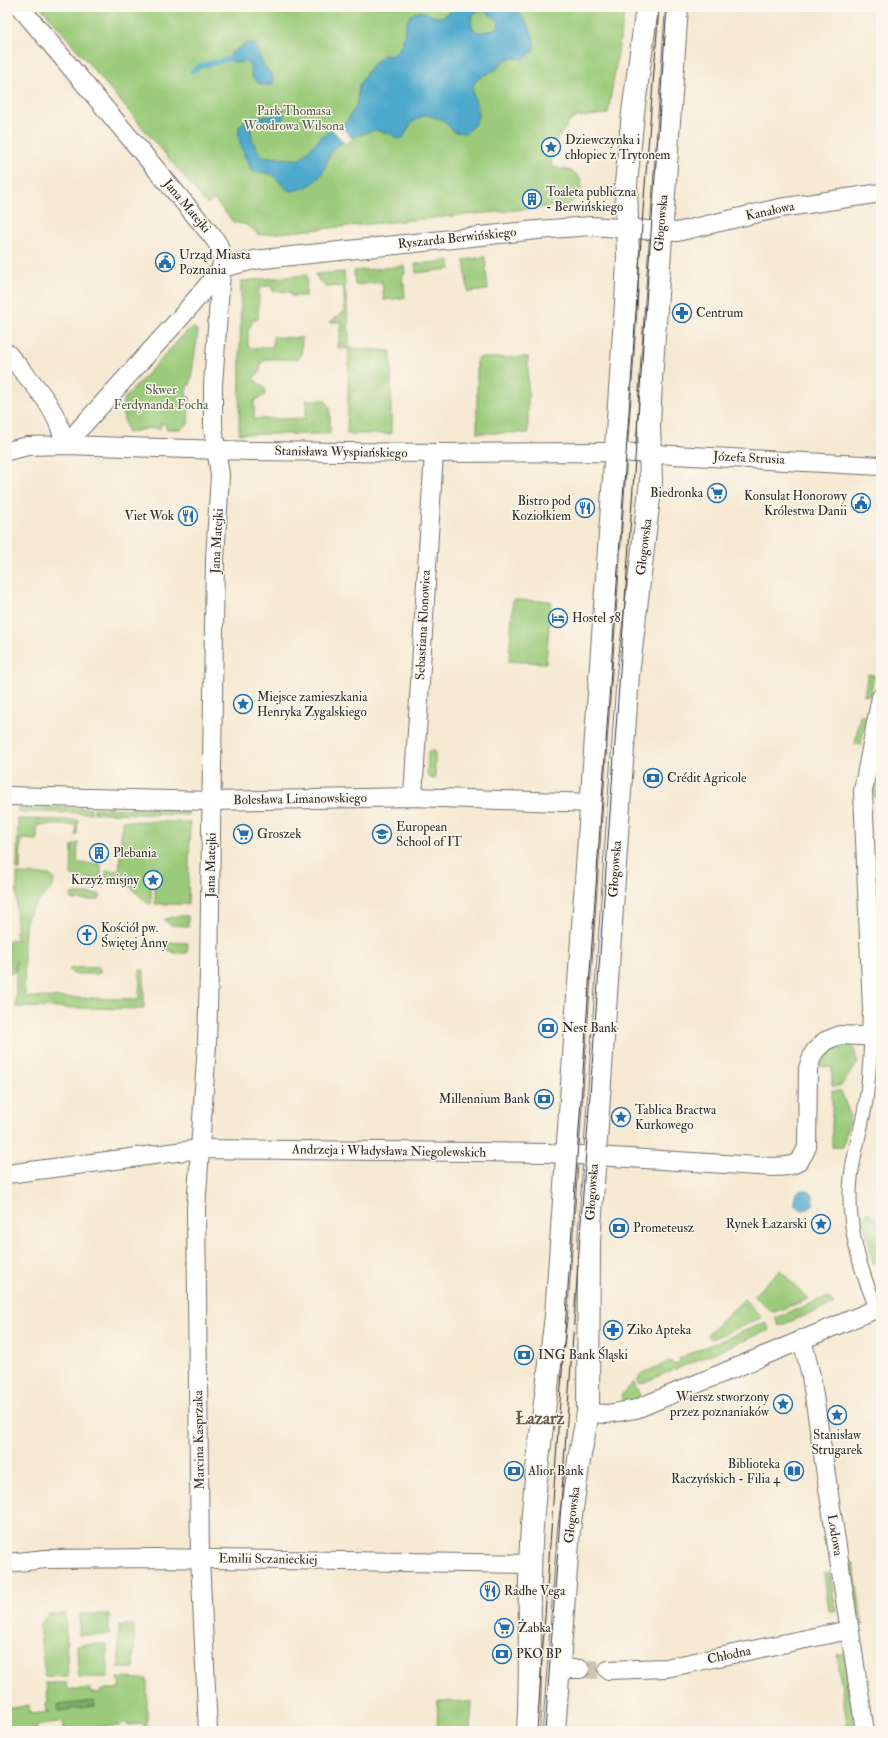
<svg xmlns="http://www.w3.org/2000/svg" width="888" height="1738" viewBox="0 0 888 1738" font-family="'IM FELL Double Pica',serif">
  <style>
    .green { fill: #9bcb7a; stroke: #637b52 }
    .forest { fill: #7caf6a; stroke: #546d4a }
    .water { fill: #4ea9cc; stroke: #3c6a7c; fill-rule: evenodd }
    .pier { fill: #f6e9d3 }
    .lines { fill: none; stroke-linecap: round; stroke-linejoin: round }
    .stream { stroke: #4ea9cc; stroke-width: 5 }
    .minor-tunnel { stroke: #cdc3b1; stroke-width: 18; stroke-dasharray: 18 9; stroke-linecap: butt }
    .pedestrian-casing { stroke: #726e66; stroke-width: 15 }
    .minor-casing { stroke: #726e66; stroke-width: 20 }
    .tertiary-casing { stroke: #726e66; stroke-width: 24 }
    .pedestrian { stroke: #fff; stroke-width: 13 }
    .minor { stroke: #fff; stroke-width: 18 }
    .tertiary { stroke: #fff; stroke-width: 22 }
    .tram { stroke: #2b2b2b; stroke-width: 1 }
    .labels { text-anchor: middle; dominant-baseline: central; stroke-width: 3; stroke-linejoin: round; paint-order: stroke }
    .park-label { font-size: 13px; fill: #4d5b43; stroke: #fbf7ec }
    .poi-label { font-size: 13px; fill: #2b2b2b; stroke: #fbf7ec; text-anchor: start }
    .street-label { font-size: 13px; fill: #2b2b2b; stroke: #fbf7ec }
    .district-label { font-size: 17px; font-weight: bold; fill: #6b5950; stroke: #fbf7ec }
  </style>
  <rect width="100%" height="100%" fill="#fbf7ec"/>
  <filter id="ink" filterUnits="userSpaceOnUse"><feTurbulence type="fractalNoise" baseFrequency=".025" numOctaves="2"/><feDisplacementMap in="SourceGraphic" scale="8" xChannelSelector="R" yChannelSelector="G"/><feConvolveMatrix kernelMatrix="1 2 1 2 8 2 1 2 1" color-interpolation-filters="sRGB"/></filter>
  <filter id="wash" filterUnits="userSpaceOnUse"><feTurbulence type="fractalNoise" baseFrequency=".012" numOctaves="4" result="noise"/><feDisplacementMap in="SourceGraphic" scale="16" xChannelSelector="R" yChannelSelector="G"/><feGaussianBlur stdDeviation="0.9" result="paint"/><feColorMatrix in="noise" values="0 0 0 0 0 0 0 0 0 0 0 0 0 0 0 0 0 1.4 0 .05"/><feComposite in="paint" operator="in"/></filter>
  <g filter="url(#wash)">
    <rect width="100%" height="100%" fill="#f6e9d3"/>
    <g class="green">
      <path d="M 41,7 L 625,7 L 625,8 L 608,114 L 577,117 L 570,121 L 551,147 L 550,154 L 552,167 C 559,169 571,169 576,174 C 589,185 577,199 567,205 L 258,235 C 254,228 243,222 234,223 L 214,199 L 207,204 Z"/>
      <path d="M 485,257 L 488,290 L 468,292 L 464,260 Z"/>
      <path d="M 450,261 L 451,269 L 416,273 L 415,264 Z"/>
      <path d="M 404,266 L 405,274 L 403,275 L 402,283 L 404,283 L 405,298 L 384,300 L 382,282 L 355,285 L 354,271 Z"/>
      <path d="M 344,272 L 349,332 L 349,348 L 391,351 L 391,434 L 347,434 L 349,349 L 338,348 L 342,322 L 330,322 L 345,311 L 343,286 L 326,287 L 320,282 L 315,274 Z"/>
      <path d="M 307,275 L 306,296 L 291,296 L 291,292 L 273,291 L 271,286 L 262,286 L 259,288 L 258,319 L 254,319 L 248,330 L 248,347 L 258,349 L 260,347 L 273,347 L 273,337 L 302,338 L 301,356 L 298,359 L 266,359 L 260,364 L 260,372 L 253,378 L 265,389 L 265,395 L 254,401 L 254,419 L 306,418 L 306,400 L 325,400 L 330,408 L 330,434 L 239,434 L 241,281 Z"/>
      <path d="M 193,328 L 196,329 L 198,333 L 190,385 L 187,385 L 186,397 L 190,397 L 188,424 L 181,429 L 166,429 L 166,424 L 160,424 L 160,429 L 150,428 L 128,433 L 121,408 L 124,399 L 187,331 Z"/>
      <path d="M 528,357 L 528,433 L 477,433 L 477,358 Z"/>
      <path d="M 513,600 L 551,601 L 546,663 L 509,661 Z"/>
      <path d="M 868,674 L 874,675 L 870,696 L 864,695 Z"/>
      <path d="M 860,715 L 866,716 L 861,745 L 855,744 Z"/>
      <path d="M 428,751 L 435,751 L 435,779 L 430,778 L 427,774 Z"/>
      <path d="M 877,767 L 881,768 L 878,796 L 873,796 Z"/>
      <path d="M 18,807 L 91,808 L 91,813 L 18,812 Z"/>
      <path d="M 94,808 L 188,810 L 188,815 L 94,813 Z"/>
      <path d="M 18,819 L 78,820 L 77,835 L 76,836 L 76,825 L 37,825 L 37,840 L 21,839 L 20,870 L 17,870 Z"/>
      <path d="M 122,821 L 190,822 L 188,904 L 155,904 L 155,878 L 151,879 L 151,904 L 147,903 L 123,880 L 106,880 L 106,871 L 119,871 Z"/>
      <path d="M 78,843 L 77,863 L 101,864 L 101,879 L 77,879 L 71,874 L 72,846 Z"/>
      <path d="M 17,874 L 50,875 L 54,879 L 53,887 C 44,896 32,906 27,918 C 22,933 25,979 25,997 L 139,999 L 140,970 L 144,970 L 144,1009 L 16,1007 L 16,961 L 15,972 L 7,972 L 7,941 L 16,941 Z"/>
      <path d="M 876,881 L 881,881 L 881,925 L 878,925 Z"/>
      <path d="M 72,894 L 99,894 L 101,897 L 98,900 L 72,900 L 69,897 Z"/>
      <path d="M 176,916 L 188,916 L 188,926 L 171,925 L 164,920 Z"/>
      <path d="M 170,942 L 188,943 L 187,953 L 175,953 L 163,948 Z"/>
      <path d="M 98,967 L 101,971 L 98,974 L 73,974 L 69,970 L 72,968 Z"/>
      <path d="M 852,1043 L 858,1063 L 841,1086 L 832,1086 L 832,1067 L 815,1066 L 817,1060 L 834,1044 Z"/>
      <path d="M 832,1091 L 841,1091 L 850,1115 L 843,1147 L 832,1147 Z"/>
      <path d="M 868,1212 L 881,1224 L 881,1256 L 873,1264 L 864,1217 Z"/>
      <path d="M 780,1270 L 808,1299 L 775,1312 L 770,1311 L 754,1295 Z"/>
      <path d="M 827,1297 L 834,1304 L 779,1326 L 775,1318 Z"/>
      <path d="M 744,1299 L 762,1318 L 711,1339 L 707,1335 Z"/>
      <path d="M 766,1322 L 769,1330 L 640,1384 L 637,1379 L 645,1372 L 671,1361 L 673,1365 L 680,1362 L 679,1358 Z"/>
      <path d="M 634,1382 L 641,1398 L 625,1404 L 621,1395 Z"/>
      <path d="M 853,1562 L 863,1625 L 858,1626 L 848,1563 Z"/>
      <path d="M 830,1572 L 836,1611 L 829,1611 L 824,1573 Z"/>
      <path d="M 48,1614 L 65,1614 L 68,1676 L 45,1676 L 39,1626 Z"/>
      <path d="M 80,1614 L 109,1614 L 109,1635 L 79,1635 Z"/>
      <rect x="119" y="1625" width="15" height="43"/>
      <path d="M 107,1644 L 108,1677 L 78,1677 L 77,1645 Z"/>
      <path d="M 844,1654 L 845,1656 L 856,1731 L 848,1731 L 837,1655 Z"/>
      <path d="M 118,1678 L 147,1679 L 147,1731 L 144,1731 L 143,1724 L 128,1725 L 128,1723 L 120,1724 L 120,1726 L 97,1726 L 97,1727 L 64,1730 L 63,1722 L 36,1726 L 36,1731 L 7,1731 L 7,1709 L 29,1705 L 30,1714 L 49,1712 L 46,1711 L 45,1704 L 48,1703 L 46,1683 L 67,1683 L 68,1689 L 90,1689 L 90,1693 L 100,1693 L 101,1689 L 120,1689 Z"/>
      <path d="M 438,1701 L 472,1702 L 470,1731 L 437,1731 Z"/>
    </g>
    <path class="forest" d="M 94,1701 L 95,1706 L 59,1711 L 58,1705 Z"/>
    <g class="water">
      <path d="M 457,7 L 513,7 C 524,17 548,49 524,58 C 518,60 511,57 506,60 C 501,62 500,65 497,68 C 491,74 482,74 476,81 C 463,98 494,109 466,133 L 454,132 L 442,119 L 425,115 L 412,122 L 403,138 L 397,139 L 391,134 L 374,130 C 362,135 348,137 337,146 C 329,152 329,160 324,169 C 319,182 303,191 289,191 C 272,177 279,173 253,172 C 247,164 234,134 240,125 C 242,123 247,120 250,118 C 258,115 267,119 274,114 L 275,109 L 279,107 L 282,109 L 284,118 L 280,122 L 258,120 L 251,126 C 250,136 255,150 263,156 L 286,159 L 300,159 L 321,137 L 347,121 L 356,106 L 359,85 L 371,66 L 384,55 L 390,56 C 413,43 398,20 415,13 C 432,5 430,30 457,7 ZM 478,11 L 485,11 L 498,20 L 499,26 C 491,32 485,33 475,31 L 471,24 L 472,15 Z"/>
      <path d="M 248,43 L 254,43 C 259,50 259,57 263,64 C 267,70 272,73 274,80 L 272,85 L 261,85 L 252,77 L 250,65 L 246,61 C 239,63 235,64 229,59 L 231,53 Z"/>
      <circle cx="804" cy="1200" r="10"/>
    </g>
    <path class="pier" d="M 339,124 L 352,139 L 345,143 L 332,129 Z"/>
    <g class="lines">
      <path class="stream" d="M 192,71 L 200,66 L 229,59"/>
    </g>
  </g>
  <g filter="url(#ink)">
    <g class="lines">
      <path class="minor-tunnel" d="M 580,1669 L 608,1670"/>
      <g class="pedestrian-casing">
        <path id="pedestrian" d="M 871,1036 C 870,1062 869,1087 864,1112 C 860,1134 853,1156 851,1178 C 846,1223 859,1268 877,1309"/>
      </g>
      <g class="minor-casing">
        <g id="minor">
          <path d="M 20,7 L 213,237 L 218,244 L 222,258 L 213,385 L 213,427 L 220,475 L 215,559 L 209,972 L 207,1044 L 196,1209 L 200,1558 L 208,1731"/>
          <path d="M 222,268 L 254,260 L 537,230 L 591,226 L 677,232 L 780,208 L 881,193"/>
          <path d="M 7,353 C 32,383 57,405 65,445"/>
          <path d="M 65,445 L 181,317 L 222,268"/>
          <path d="M 7,451 L 28,446 L 65,445 L 253,451 L 434,453 L 616,452 L 881,466"/>
          <path d="M 7,796 L 212,801 L 413,797 L 593,803"/>
          <path d="M 413,797 L 434,453"/>
          <path d="M 871,1036 L 872,1010 L 863,791 L 881,697"/>
          <path d="M 7,1174 L 200,1149 L 548,1153 L 772,1167 C 792,1166 799,1167 807,1147 L 808,1068 L 814,1052 L 825,1041 L 840,1035 L 881,1037"/>
          <path d="M 802,1339 L 811,1376 L 865,1731"/>
          <path d="M 588,1413 L 607,1414 L 636,1409 L 881,1307"/>
          <path d="M 7,1563 L 46,1559 L 155,1558 L 530,1564"/>
          <path d="M 559,1669 L 580,1669"/>
          <path d="M 608,1670 L 666,1668 L 849,1630"/>
        </g>
      </g>
      <g class="tertiary-casing">
        <g id="tertiary">
          <path d="M 528,1731 C 532,1668 528,1606 531,1543 C 535,1467 547,1392 556,1316 L 626,303 L 628,258 L 626,184 L 633,113 L 647,7"/>
          <path d="M 554,1731 L 569,1529 L 579,1460 L 588,1413 L 589,1242 L 628,675 L 651,481 L 649,425 L 651,380 L 677,7"/>
        </g>
      </g>
      <use href="#pedestrian" class="pedestrian"/>
      <use href="#minor" class="minor"/>
      <use href="#tertiary" class="tertiary"/>
      <g class="tram">
        <path d="M 537,1731 L 643,211 L 659,7"/>
        <path d="M 545,1731 L 667,7"/>
      </g>
    </g>
  </g>
  <defs>
    <g id="sight-ring" transform="scale(1)"><circle r="9.5" fill="#fbf7ec" stroke="#1f6fb2" stroke-width="1.5"/><path d="M0-6L1.8-2.2L6-1.7L2.9 1.2L3.7 5.4L0 3.3L-3.7 5.4L-2.9 1.2L-6-1.7L-1.8-2.2Z" fill="#1f6fb2"/></g>
    <g id="building-ring" transform="scale(1)"><circle r="9.5" fill="#fbf7ec" stroke="#1f6fb2" stroke-width="1.5"/><path d="M-4-6H4V6H1V3H-1V6H-4ZM-2.5-4.3h1.7v1.8h-1.7ZM.8-4.3h1.7v1.8H.8ZM-2.5-1h1.7V.8h-1.7ZM.8-1h1.7V.8H.8Z" fill="#1f6fb2"/></g>
    <g id="civic-ring" transform="scale(1)"><circle r="9.5" fill="#fbf7ec" stroke="#1f6fb2" stroke-width="1.5"/><path d="M-.6-6.5H3V-4.5H.6V-3L4-1V1h2V6H-6V1h2V-1L-.6-3ZM-1.2 2.5V6h2.4V2.5Z" fill="#1f6fb2"/></g>
    <g id="pharmacy-ring" transform="scale(1)"><circle r="9.5" fill="#fbf7ec" stroke="#1f6fb2" stroke-width="1.5"/><path d="M-2-6h4v4h4v4h-4v4h-4v-4h-4v-4h4Z" fill="#1f6fb2"/></g>
    <g id="supermarket-ring" transform="scale(1)"><circle r="9.5" fill="#fbf7ec" stroke="#1f6fb2" stroke-width="1.5"/><path d="M-6-5.5h2.5l.6 2H6L4.5 2H-2.5L-4.4-4H-6ZM-1.5 3.2a1.3 1.3 0 1 0 .1 0ZM3 3.2a1.3 1.3 0 1 0 .1 0Z" fill="#1f6fb2"/></g>
    <g id="restaurant-ring" transform="scale(1)"><circle r="9.5" fill="#fbf7ec" stroke="#1f6fb2" stroke-width="1.5"/><path d="M-5-6h1v4h1v-4h1v4h1v-4h1v5L-1.5 .5V6h-2V.5L-5-1ZM5-6V6H3V1.5H1.5Q1.5-4 5-6Z" fill="#1f6fb2"/></g>
    <g id="hotel-ring" transform="scale(1)"><circle r="9.5" fill="#fbf7ec" stroke="#1f6fb2" stroke-width="1.5"/><path d="M-6-4.5h1.5V1H6V5H4.5V3h-9V5H-6ZM-4 0a1.8 1.8 0 1 1 3.6 0ZM.5 0V-2.5h3Q6-2.5 6 0Z" fill="#1f6fb2"/></g>
    <g id="bank-ring" transform="scale(1)"><circle r="9.5" fill="#fbf7ec" stroke="#1f6fb2" stroke-width="1.5"/><path d="M-6-4H6V4H-6ZM0-2.3a2.3 2.3 0 1 0 0 4.6a2.3 2.3 0 1 0 0-4.6Z" fill="#1f6fb2"/></g>
    <g id="school-ring" transform="scale(1)"><circle r="9.5" fill="#fbf7ec" stroke="#1f6fb2" stroke-width="1.5"/><path d="M0-5L7-2L0 1L-7-2ZM-4 1L0 2.5L4 1V4Q0 6-4 4Z" fill="#1f6fb2"/></g>
    <g id="church-ring" transform="scale(1)"><circle r="9.5" fill="#fbf7ec" stroke="#1f6fb2" stroke-width="1.5"/><path d="M-1.2-6h2.4v3.5h3.3v2.4h-3.3V6h-2.4V-.1h-3.3v-2.4h3.3Z" fill="#1f6fb2"/></g>
    <g id="library-ring" transform="scale(1)"><circle r="9.5" fill="#fbf7ec" stroke="#1f6fb2" stroke-width="1.5"/><path d="M-6-4Q-3-5.5-.7-3.5V5Q-3 3-6 4ZM6-4Q3-5.5 .7-3.5V5Q3 3 6 4Z" fill="#1f6fb2"/></g>
  </defs>
  <g fill-rule="evenodd">
    <use href="#sight-ring" x="551" y="147"/>
    <use href="#building-ring" x="532" y="199"/>
    <use href="#civic-ring" x="165" y="262"/>
    <use href="#pharmacy-ring" x="682" y="313"/>
    <use href="#supermarket-ring" x="717" y="493"/>
    <use href="#civic-ring" x="861" y="503"/>
    <use href="#restaurant-ring" x="585" y="508"/>
    <use href="#restaurant-ring" x="188" y="516"/>
    <use href="#hotel-ring" x="558" y="618"/>
    <use href="#sight-ring" x="243" y="704"/>
    <use href="#bank-ring" x="653" y="778"/>
    <use href="#supermarket-ring" x="243" y="834"/>
    <use href="#school-ring" x="382" y="834"/>
    <use href="#building-ring" x="99" y="853"/>
    <use href="#sight-ring" x="153" y="880"/>
    <use href="#church-ring" x="87" y="935"/>
    <use href="#bank-ring" x="548" y="1028"/>
    <use href="#bank-ring" x="544" y="1099"/>
    <use href="#sight-ring" x="621" y="1117"/>
    <use href="#sight-ring" x="821" y="1224"/>
    <use href="#bank-ring" x="619" y="1228"/>
    <use href="#pharmacy-ring" x="613" y="1330"/>
    <use href="#bank-ring" x="524" y="1355"/>
    <use href="#sight-ring" x="783" y="1404"/>
    <use href="#sight-ring" x="837" y="1415"/>
    <use href="#bank-ring" x="514" y="1471"/>
    <use href="#library-ring" x="794" y="1471"/>
    <use href="#restaurant-ring" x="490" y="1591"/>
    <use href="#supermarket-ring" x="504" y="1628"/>
    <use href="#bank-ring" x="502" y="1654"/>
  </g>
  <g class="labels">
    <g class="park-label">
      <text x="294" y="111">Park Thomasa<tspan x="294" dy="15">Woodrowa Wilsona</tspan></text>
      <text x="161" y="390">Skwer<tspan x="161" dy="15">Ferdynanda Focha</tspan></text>
    </g>
    <g class="poi-label">
      <text x="565" y="140">Dziewczynka i<tspan x="565" dy="15">chłopiec z Trytonem</tspan></text>
      <text x="546" y="192">Toaleta publiczna<tspan x="546" dy="15">- Berwińskiego</tspan></text>
      <text x="179" y="255">Urząd Miasta<tspan x="179" dy="15">Poznania</tspan></text>
      <text x="696" y="313">Centrum</text>
      <text x="703" y="493" text-anchor="end">Biedronka</text>
      <text x="847" y="496" text-anchor="end">Konsulat Honorowy<tspan x="847" dy="15">Królestwa Danii</tspan></text>
      <text x="571" y="501" text-anchor="end">Bistro pod<tspan x="571" dy="15">Koziołkiem</tspan></text>
      <text x="174" y="516" text-anchor="end">Viet Wok</text>
      <text x="572" y="618">Hostel 58</text>
      <text x="257" y="697">Miejsce zamieszkania<tspan x="257" dy="15">Henryka Zygalskiego</tspan></text>
      <text x="667" y="778">Crédit Agricole</text>
      <text x="396" y="827">European<tspan x="396" dy="15">School of IT</tspan></text>
      <text x="257" y="834">Groszek</text>
      <text x="113" y="853">Plebania</text>
      <text x="139" y="880" text-anchor="end">Krzyż misjny</text>
      <text x="101" y="928">Kościół pw.<tspan x="101" dy="15">Świętej Anny</tspan></text>
      <text x="562" y="1028">Nest Bank</text>
      <text x="530" y="1099" text-anchor="end">Millennium Bank</text>
      <text x="635" y="1110">Tablica Bractwa<tspan x="635" dy="15">Kurkowego</tspan></text>
      <text x="807" y="1224" text-anchor="end">Rynek Łazarski</text>
      <text x="633" y="1228">Prometeusz</text>
      <text x="627" y="1330">Ziko Apteka</text>
      <text x="538" y="1355">ING Bank Śląski</text>
      <text x="769" y="1397" text-anchor="end">Wiersz stworzony<tspan x="769" dy="15">przez poznaniaków</tspan></text>
      <text x="837" y="1435" text-anchor="middle">Stanisław<tspan x="837" dy="15">Strugarek</tspan></text>
      <text x="780" y="1464" text-anchor="end">Biblioteka<tspan x="780" dy="15">Raczyńskich - Filia 4</tspan></text>
      <text x="528" y="1471">Alior Bank</text>
      <text x="504" y="1591">Radhe Vega</text>
      <text x="518" y="1628">Żabka</text>
      <text x="516" y="1654">PKO BP</text>
    </g>
    <g class="street-label">
      <text transform="translate(187 206) rotate(50)">Jana Matejki</text>
      <text transform="translate(770 211) rotate(-12)">Kanałowa</text>
      <text transform="translate(661 223) rotate(-85)">Głogowska</text>
      <text transform="translate(457 238) rotate(-6)">Ryszarda Berwińskiego</text>
      <text transform="translate(341 452) rotate(1)">Stanisława Wyspiańskiego</text>
      <text transform="translate(749 458) rotate(3)">Józefa Strusia</text>
      <text transform="translate(217 541) rotate(-87)">Jana Matejki</text>
      <text transform="translate(644 547) rotate(-83)">Głogowska</text>
      <text transform="translate(423 625) rotate(-87)">Sebastiana Klonowica</text>
      <text transform="translate(300 799) rotate(-1)">Bolesława Limanowskiego</text>
      <text transform="translate(211 865) rotate(-89)">Jana Matejki</text>
      <text transform="translate(615 869) rotate(-86)">Głogowska</text>
      <text transform="translate(389 1151) rotate(1)">Andrzeja i Władysława Niegolewskich</text>
      <text transform="translate(592 1192) rotate(-86)">Głogowska</text>
      <text transform="translate(199 1440) rotate(-91)">Marcina Kasprzaka</text>
      <text transform="translate(572 1515) rotate(-83)">Głogowska</text>
      <text transform="translate(835 1535) rotate(81)">Lodowa</text>
      <text transform="translate(268 1559) rotate(1)">Emilii Sczanieckiej</text>
      <text transform="translate(729 1655) rotate(-12)">Chłodna</text>
    </g>
    <g class="district-label">
      <text x="540" y="1418">Łazarz</text>
    </g>
  </g>
  <rect width="888" height="1738" fill="none" stroke="#fbf7ec" stroke-width="24"/>
</svg>
